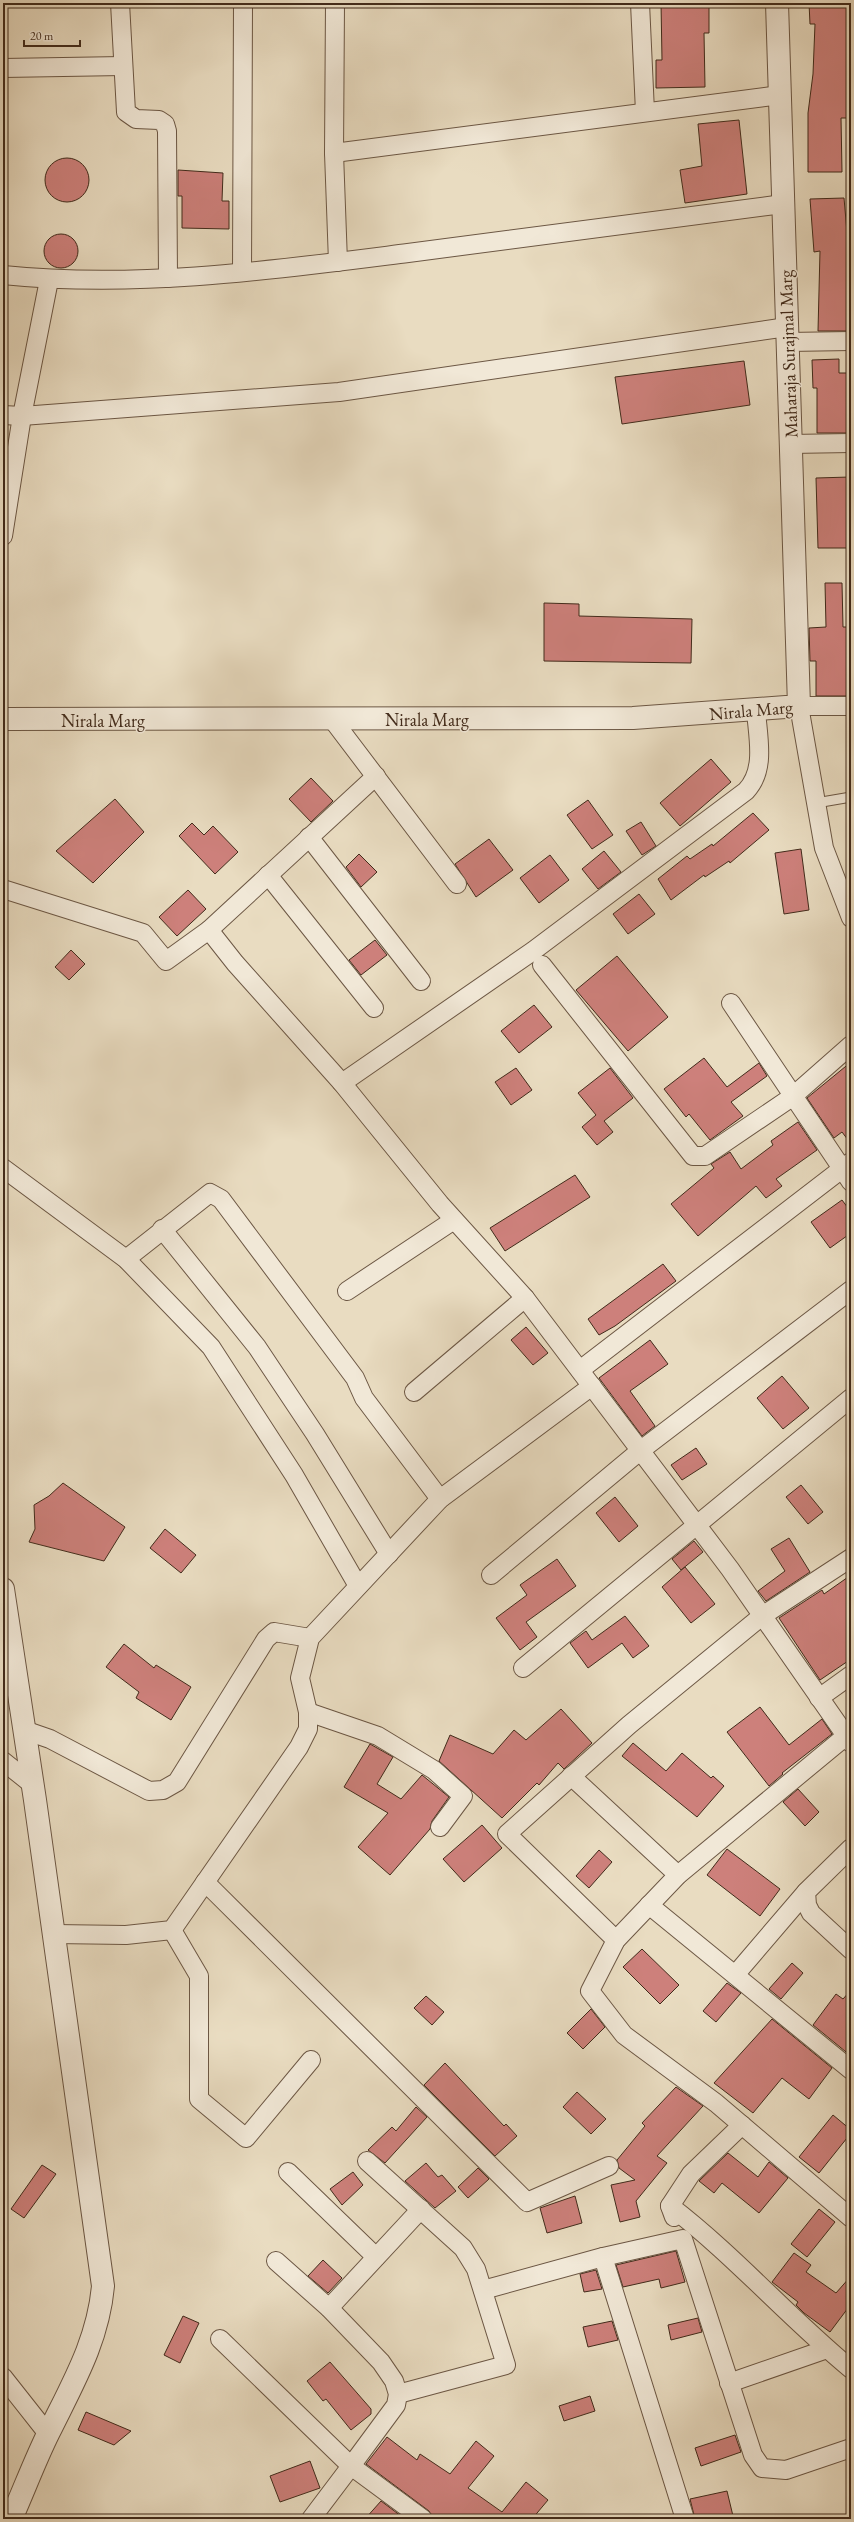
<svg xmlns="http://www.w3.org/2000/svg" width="854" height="2522" viewBox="0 0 854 2522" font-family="'EB Garamond',serif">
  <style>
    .building { fill: #cd807b; stroke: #422b1b }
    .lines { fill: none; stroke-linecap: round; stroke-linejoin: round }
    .service-casing { stroke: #6c5744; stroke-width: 11 }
    .minor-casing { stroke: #6c5744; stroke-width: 20 }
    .tertiary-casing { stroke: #6c5744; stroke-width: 24 }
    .service { stroke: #f1e8d7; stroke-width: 9 }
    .minor { stroke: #f1e8d7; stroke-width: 18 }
    .tertiary { stroke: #f1e8d7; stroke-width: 22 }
    .labels { text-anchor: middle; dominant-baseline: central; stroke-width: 3; stroke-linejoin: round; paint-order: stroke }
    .street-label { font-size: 18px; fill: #422b1b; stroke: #f1e8d7 }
  </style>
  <rect width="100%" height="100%" fill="#e9dcc1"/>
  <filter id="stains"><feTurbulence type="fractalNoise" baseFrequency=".005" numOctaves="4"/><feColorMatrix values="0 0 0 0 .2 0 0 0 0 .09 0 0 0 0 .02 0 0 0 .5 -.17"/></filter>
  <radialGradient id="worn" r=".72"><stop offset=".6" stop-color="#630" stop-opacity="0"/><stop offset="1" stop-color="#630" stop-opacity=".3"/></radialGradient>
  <g class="building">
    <path d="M 661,3 L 709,3 L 709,33 L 704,33 L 705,87 L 656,88 L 656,60 L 662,60 Z"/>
    <path d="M 809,3 L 851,3 L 851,118 L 841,118 L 842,172 L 808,172 L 808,113 L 813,74 L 815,24 L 810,24 Z"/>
    <path d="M 739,120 L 747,194 L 685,203 L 680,170 L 702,166 L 698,124 Z"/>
    <circle cx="67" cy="180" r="22"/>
    <path d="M 178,170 L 223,173 L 222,201 L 229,201 L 229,229 L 182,228 L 182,196 L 178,196 Z"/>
    <path d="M 844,198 L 851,278 L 851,331 L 818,331 L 820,251 L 814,252 L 810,199 Z"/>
    <circle cx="61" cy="251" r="17"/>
    <path d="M 839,359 L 839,373 L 851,373 L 851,433 L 817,433 L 817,388 L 813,388 L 812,360 Z"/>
    <path d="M 744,361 L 750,405 L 622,424 L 615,377 Z"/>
    <path d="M 850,477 L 851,524 L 848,524 L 848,548 L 818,548 L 816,478 Z"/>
    <path d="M 825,583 L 842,583 L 843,627 L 851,627 L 851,696 L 816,696 L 816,661 L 810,661 L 809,628 L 826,627 Z"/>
    <path d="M 544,603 L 579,604 L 579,616 L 692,619 L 691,663 L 544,661 Z"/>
    <path d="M 711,759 L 731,782 L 680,826 L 660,803 Z"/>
    <path d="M 311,778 L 333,801 L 311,822 L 289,799 Z"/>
    <path d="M 115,799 L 144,832 L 93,883 L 56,851 Z"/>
    <path d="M 588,800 L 613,835 L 592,849 L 567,815 Z"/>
    <path d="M 753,813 L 769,830 L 730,863 L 729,861 L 705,877 L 704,875 L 671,900 L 658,879 L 687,856 L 690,859 L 712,844 L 713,846 Z"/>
    <path d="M 641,822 L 656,846 L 642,855 L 626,831 Z"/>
    <path d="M 192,823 L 204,835 L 213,826 L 238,852 L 215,874 L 179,836 Z"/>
    <path d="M 489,839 L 513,870 L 476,897 L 455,864 Z"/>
    <path d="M 801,849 L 809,910 L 784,914 L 775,853 Z"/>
    <path d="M 604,851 L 621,872 L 598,889 L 582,869 Z"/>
    <path d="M 359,854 L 377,872 L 361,887 L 346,867 Z"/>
    <path d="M 550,855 L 569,880 L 539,903 L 520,878 Z"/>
    <path d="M 188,890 L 206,909 L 177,936 L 159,917 Z"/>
    <path d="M 639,894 L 655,914 L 628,934 L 613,914 Z"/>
    <path d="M 375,940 L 387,955 L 361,975 L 349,960 Z"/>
    <path d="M 71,950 L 85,964 L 69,980 L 55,967 Z"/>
    <path d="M 617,956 L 668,1017 L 628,1051 L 576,990 Z"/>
    <path d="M 534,1005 L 552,1027 L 519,1053 L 501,1031 Z"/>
    <path d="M 704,1058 L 727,1087 L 759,1063 L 767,1076 L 731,1102 L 743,1116 L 710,1140 L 689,1114 L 686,1117 L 664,1089 Z"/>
    <path d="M 851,1062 L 851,1144 L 842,1132 L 834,1138 L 807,1098 Z"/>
    <path d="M 516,1068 L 532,1090 L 511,1105 L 495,1082 Z"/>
    <path d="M 610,1068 L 633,1098 L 604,1121 L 613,1132 L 597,1145 L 582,1127 L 596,1115 L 578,1093 Z"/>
    <path d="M 798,1122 L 817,1150 L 776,1179 L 782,1186 L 766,1198 L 756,1186 L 698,1236 L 671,1204 L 714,1168 L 711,1164 L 730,1152 L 741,1169 L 773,1145 L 771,1141 Z"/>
    <path d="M 575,1175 L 590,1197 L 505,1251 L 490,1228 Z"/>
    <path d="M 842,1200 L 851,1212 L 851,1233 L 830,1248 L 811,1222 Z"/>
    <path d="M 663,1264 L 676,1281 L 615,1326 L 599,1335 L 588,1319 Z"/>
    <path d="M 526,1327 L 548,1353 L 533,1365 L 511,1340 Z"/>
    <path d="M 650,1340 L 668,1364 L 630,1391 L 655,1426 L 642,1436 L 599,1378 Z"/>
    <path d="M 782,1376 L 809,1408 L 783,1429 L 757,1398 Z"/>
    <path d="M 696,1448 L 707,1464 L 682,1480 L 671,1465 Z"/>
    <path d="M 63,1483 L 125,1527 L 104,1561 L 29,1542 L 35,1529 L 34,1505 L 49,1496 Z"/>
    <path d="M 801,1485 L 823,1512 L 808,1524 L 786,1497 Z"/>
    <path d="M 615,1497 L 638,1526 L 619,1542 L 596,1513 Z"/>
    <path d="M 165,1529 L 196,1555 L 181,1573 L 150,1548 Z"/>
    <path d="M 789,1538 L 810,1572 L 766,1601 L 758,1591 L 785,1571 L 771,1549 Z"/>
    <path d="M 694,1541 L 703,1552 L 681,1570 L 672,1559 Z"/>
    <path d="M 557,1559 L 576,1586 L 526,1622 L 537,1637 L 520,1650 L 496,1618 L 527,1595 L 520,1585 Z"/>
    <path d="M 685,1567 L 715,1604 L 691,1623 L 662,1587 Z"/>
    <path d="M 851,1575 L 851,1659 L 820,1680 L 779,1618 L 822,1590 L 824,1594 Z"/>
    <path d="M 625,1616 L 649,1646 L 633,1658 L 622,1643 L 588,1668 L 570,1643 L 586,1631 L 592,1640 Z"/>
    <path d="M 124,1644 L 154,1668 L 156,1665 L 191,1687 L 171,1720 L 136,1698 L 139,1692 L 106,1667 Z"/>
    <path d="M 760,1707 L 789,1745 L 822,1719 L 832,1734 L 782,1773 L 783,1774 L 769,1786 L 727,1732 Z"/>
    <path d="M 561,1709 L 592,1743 L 564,1769 L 558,1763 L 539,1785 L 537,1783 L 502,1818 L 439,1761 L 450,1735 L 493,1754 L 514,1730 L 526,1740 Z"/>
    <path d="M 633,1743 L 666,1771 L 682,1753 L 711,1778 L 713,1776 L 724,1786 L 697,1817 L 622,1756 Z"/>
    <path d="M 370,1744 L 393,1757 L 377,1784 L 401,1799 L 422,1775 L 449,1797 L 432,1821 L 430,1829 L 390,1875 L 358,1847 L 388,1813 L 344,1787 Z"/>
    <path d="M 798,1789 L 819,1812 L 805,1826 L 783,1802 Z"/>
    <path d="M 482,1825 L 502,1848 L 464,1882 L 443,1859 Z"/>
    <path d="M 727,1849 L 780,1889 L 760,1916 L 707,1875 Z"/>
    <path d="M 599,1850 L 612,1862 L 589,1888 L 576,1876 Z"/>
    <path d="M 642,1949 L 679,1985 L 660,2004 L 623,1967 Z"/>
    <path d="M 792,1963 L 803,1973 L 781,1999 L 769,1989 Z"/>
    <path d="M 727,1983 L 741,1993 L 716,2022 L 703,2011 Z"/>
    <path d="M 851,1990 L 851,2056 L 813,2025 L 836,1994 L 843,1999 Z"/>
    <path d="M 426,1996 L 444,2012 L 432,2025 L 414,2008 Z"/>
    <path d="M 591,2009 L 605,2027 L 583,2049 L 567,2033 Z"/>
    <path d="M 772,2019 L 832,2068 L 809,2099 L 782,2078 L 753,2113 L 714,2083 Z"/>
    <path d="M 445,2063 L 504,2126 L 506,2124 L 517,2136 L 495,2156 L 424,2085 Z"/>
    <path d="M 676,2087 L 703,2106 L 657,2156 L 667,2163 L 636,2201 L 640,2217 L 620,2222 L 611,2185 L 635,2180 L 619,2168 L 617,2160 L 645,2126 L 642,2123 Z"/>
    <path d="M 577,2092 L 606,2119 L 591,2134 L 563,2107 Z"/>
    <path d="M 416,2107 L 427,2117 L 385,2163 L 368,2150 L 392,2127 L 396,2131 Z"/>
    <path d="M 833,2115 L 851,2130 L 851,2133 L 819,2173 L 799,2157 Z"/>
    <path d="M 728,2153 L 758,2177 L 769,2162 L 788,2178 L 759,2213 L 722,2183 L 714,2193 L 699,2181 Z"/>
    <path d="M 426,2163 L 438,2177 L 442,2175 L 456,2191 L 435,2208 L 405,2181 Z"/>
    <path d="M 42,2165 L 56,2174 L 24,2218 L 11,2209 Z"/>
    <path d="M 478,2168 L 489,2179 L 468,2198 L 458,2187 Z"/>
    <path d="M 353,2172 L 363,2185 L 342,2205 L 330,2189 Z"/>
    <path d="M 575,2196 L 582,2223 L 547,2233 L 540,2208 Z"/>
    <path d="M 819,2209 L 835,2222 L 807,2257 L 791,2244 Z"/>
    <path d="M 676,2251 L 685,2282 L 661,2288 L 659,2279 L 623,2287 L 616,2265 Z"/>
    <path d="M 794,2253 L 811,2265 L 806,2272 L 836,2293 L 851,2276 L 851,2304 L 830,2332 L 804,2313 L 796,2305 L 798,2302 L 772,2282 Z"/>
    <path d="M 323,2260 L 342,2278 L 328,2293 L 308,2276 Z"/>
    <path d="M 596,2270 L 602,2289 L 584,2292 L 580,2274 Z"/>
    <path d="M 183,2316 L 199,2323 L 180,2363 L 164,2355 Z"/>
    <path d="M 698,2318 L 702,2332 L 671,2340 L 668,2325 Z"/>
    <path d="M 612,2321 L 618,2340 L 588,2347 L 583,2327 Z"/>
    <path d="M 330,2362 L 371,2409 L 371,2414 L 351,2430 L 326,2399 L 323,2401 L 307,2381 Z"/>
    <path d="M 590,2396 L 595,2411 L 564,2421 L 559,2406 Z"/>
    <path d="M 86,2412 L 131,2431 L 114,2445 L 78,2430 Z"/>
    <path d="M 735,2435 L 741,2452 L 701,2466 L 695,2448 Z"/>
    <path d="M 387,2437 L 417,2460 L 420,2454 L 450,2474 L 476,2441 L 494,2456 L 468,2488 L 502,2512 L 526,2482 L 548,2500 L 532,2519 L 433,2519 L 429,2511 L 366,2464 Z"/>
    <path d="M 310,2461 L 320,2488 L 280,2502 L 270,2476 Z"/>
    <path d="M 727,2491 L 733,2516 L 722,2519 L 695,2519 L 690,2499 Z"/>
    <path d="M 381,2501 L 405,2519 L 365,2519 Z"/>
  </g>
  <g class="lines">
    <g class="service-casing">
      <path id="service" d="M 816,803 L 851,797"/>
    </g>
    <g class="minor-casing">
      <g id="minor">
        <path d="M 120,3 L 126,112 L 136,119 L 159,120 L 165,124 L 167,131 L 168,278"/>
        <path d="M 335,3 L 334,153 L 338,262"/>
        <path d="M 640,3 L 645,112"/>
        <path d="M 3,68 L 123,66"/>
        <path d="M 334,153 L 780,95"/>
        <path d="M 242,272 L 243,3"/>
        <path d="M 3,275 C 138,289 274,270 408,253 C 533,236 658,220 783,204"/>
        <path d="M 787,342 L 851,341"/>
        <path d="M 3,415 L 22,416 L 339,392 L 787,327"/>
        <path d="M 790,444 L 851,443"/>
        <path d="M 3,536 L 22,416 L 49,280"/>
        <path d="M 851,706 L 799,706 L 824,848 L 851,918"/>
        <path d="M 332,719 L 457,884"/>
        <path d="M 309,837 L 421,981"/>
        <path d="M 268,875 L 374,1008"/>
        <path d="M 3,889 L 143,933 L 166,961 L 209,930 L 235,963 L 342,1083 L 440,1204 L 525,1298 L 730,1569 L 851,1743"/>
        <path d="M 209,930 L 376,776"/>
        <path d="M 542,965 L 693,1156 L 705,1156 L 792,1097 L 851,1045"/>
        <path d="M 731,1003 L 851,1182"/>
        <path d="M 342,1083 L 533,951 L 746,791 C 766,770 758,738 756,711"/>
        <path d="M 3,1168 L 126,1259 L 211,1347 L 294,1475 L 358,1586"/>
        <path d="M 162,1229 L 257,1347 L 315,1434 L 389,1554"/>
        <path d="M 126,1259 L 210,1193 L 221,1199 L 355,1378 L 364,1398 L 440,1499"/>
        <path d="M 347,1291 L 454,1220"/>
        <path d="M 580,1370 L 851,1162"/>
        <path d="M 414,1392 L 525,1298"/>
        <path d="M 491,1575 L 641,1450 L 851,1290"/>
        <path d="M 523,1668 L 851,1398"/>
        <path d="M 819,1698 L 851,1675"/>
        <path d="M 308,1712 L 378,1736 L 434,1770 L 463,1796 L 440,1827"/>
        <path d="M 24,1730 L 50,1739 L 149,1791 L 163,1790 L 177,1782 L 266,1639 L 274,1632 L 310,1638"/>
        <path d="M 846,1736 L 678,1875 L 616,1940 L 590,1991 L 624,2035 L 716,2103 L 851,2218"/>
        <path d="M 3,1761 L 33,1785"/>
        <path d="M 571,1776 L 678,1875"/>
        <path d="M 851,1848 L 806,1892 L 807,1905 L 811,1913 L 851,1950"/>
        <path d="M 205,1882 L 527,2202 L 609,2166"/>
        <path d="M 649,1905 L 851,2070"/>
        <path d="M 172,1930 L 199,1976 L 199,2099 L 246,2138 L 311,2060"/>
        <path d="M 54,1934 L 126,1935 L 172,1930 L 299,1747 L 308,1729 L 308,1712 L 300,1678 L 310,1638 L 440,1499 L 592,1386"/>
        <path d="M 616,1940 L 507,1834 L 629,1725 L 762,1616 L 851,1558"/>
        <path d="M 735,1975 L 806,1892"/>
        <path d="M 367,2161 L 463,2248 L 476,2269 L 506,2365 L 398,2394"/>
        <path d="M 288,2172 L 376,2257"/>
        <path d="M 670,2206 C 734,2255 788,2317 851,2369"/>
        <path d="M 674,2217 L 670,2206 L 691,2174 L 742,2125"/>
        <path d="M 603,2257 L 685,2519"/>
        <path d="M 483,2290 L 603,2257 L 683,2239 L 753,2455 L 762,2468 L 786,2470 L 851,2448"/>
        <path d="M 329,2308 L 421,2209"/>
        <path d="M 220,2339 L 351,2466 L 396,2405 L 398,2394 L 394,2381 L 381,2362 L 329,2308 L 276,2261"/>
        <path d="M 3,2377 L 48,2434"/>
        <path d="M 729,2383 L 827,2349"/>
        <path d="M 311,2519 L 351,2466 L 423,2519"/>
      </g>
    </g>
    <g class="tertiary-casing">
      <g id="tertiary">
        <path d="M 3,719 L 633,718 L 799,706 L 777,3"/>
        <path d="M 3,1589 L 35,1800 L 103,2286 C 98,2341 73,2383 49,2432 C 35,2460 24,2490 11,2519"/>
      </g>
    </g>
    <use href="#service" class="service"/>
    <use href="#minor" class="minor"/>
    <use href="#tertiary" class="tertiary"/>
  </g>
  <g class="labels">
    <g class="street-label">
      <text transform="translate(788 354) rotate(-92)">Maharaja Surajmal Marg</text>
      <text transform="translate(751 710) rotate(-5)">Nirala Marg</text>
      <text x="427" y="719">Nirala Marg</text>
      <text x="103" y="720">Nirala Marg</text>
    </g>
  </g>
  <rect width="854" height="2522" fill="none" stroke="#e9dcc1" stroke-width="16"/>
  <rect x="4" y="4" width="846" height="2514" fill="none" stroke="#422b1b" stroke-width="2"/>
  <rect x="8" y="8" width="838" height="2506" fill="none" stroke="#422b1b"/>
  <path d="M24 40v6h56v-6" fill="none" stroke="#422b1b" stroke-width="2"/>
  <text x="30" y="40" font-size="12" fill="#422b1b" stroke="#f1e8d7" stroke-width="3" paint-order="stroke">20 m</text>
  <rect width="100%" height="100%" filter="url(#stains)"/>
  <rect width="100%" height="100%" fill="url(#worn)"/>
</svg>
